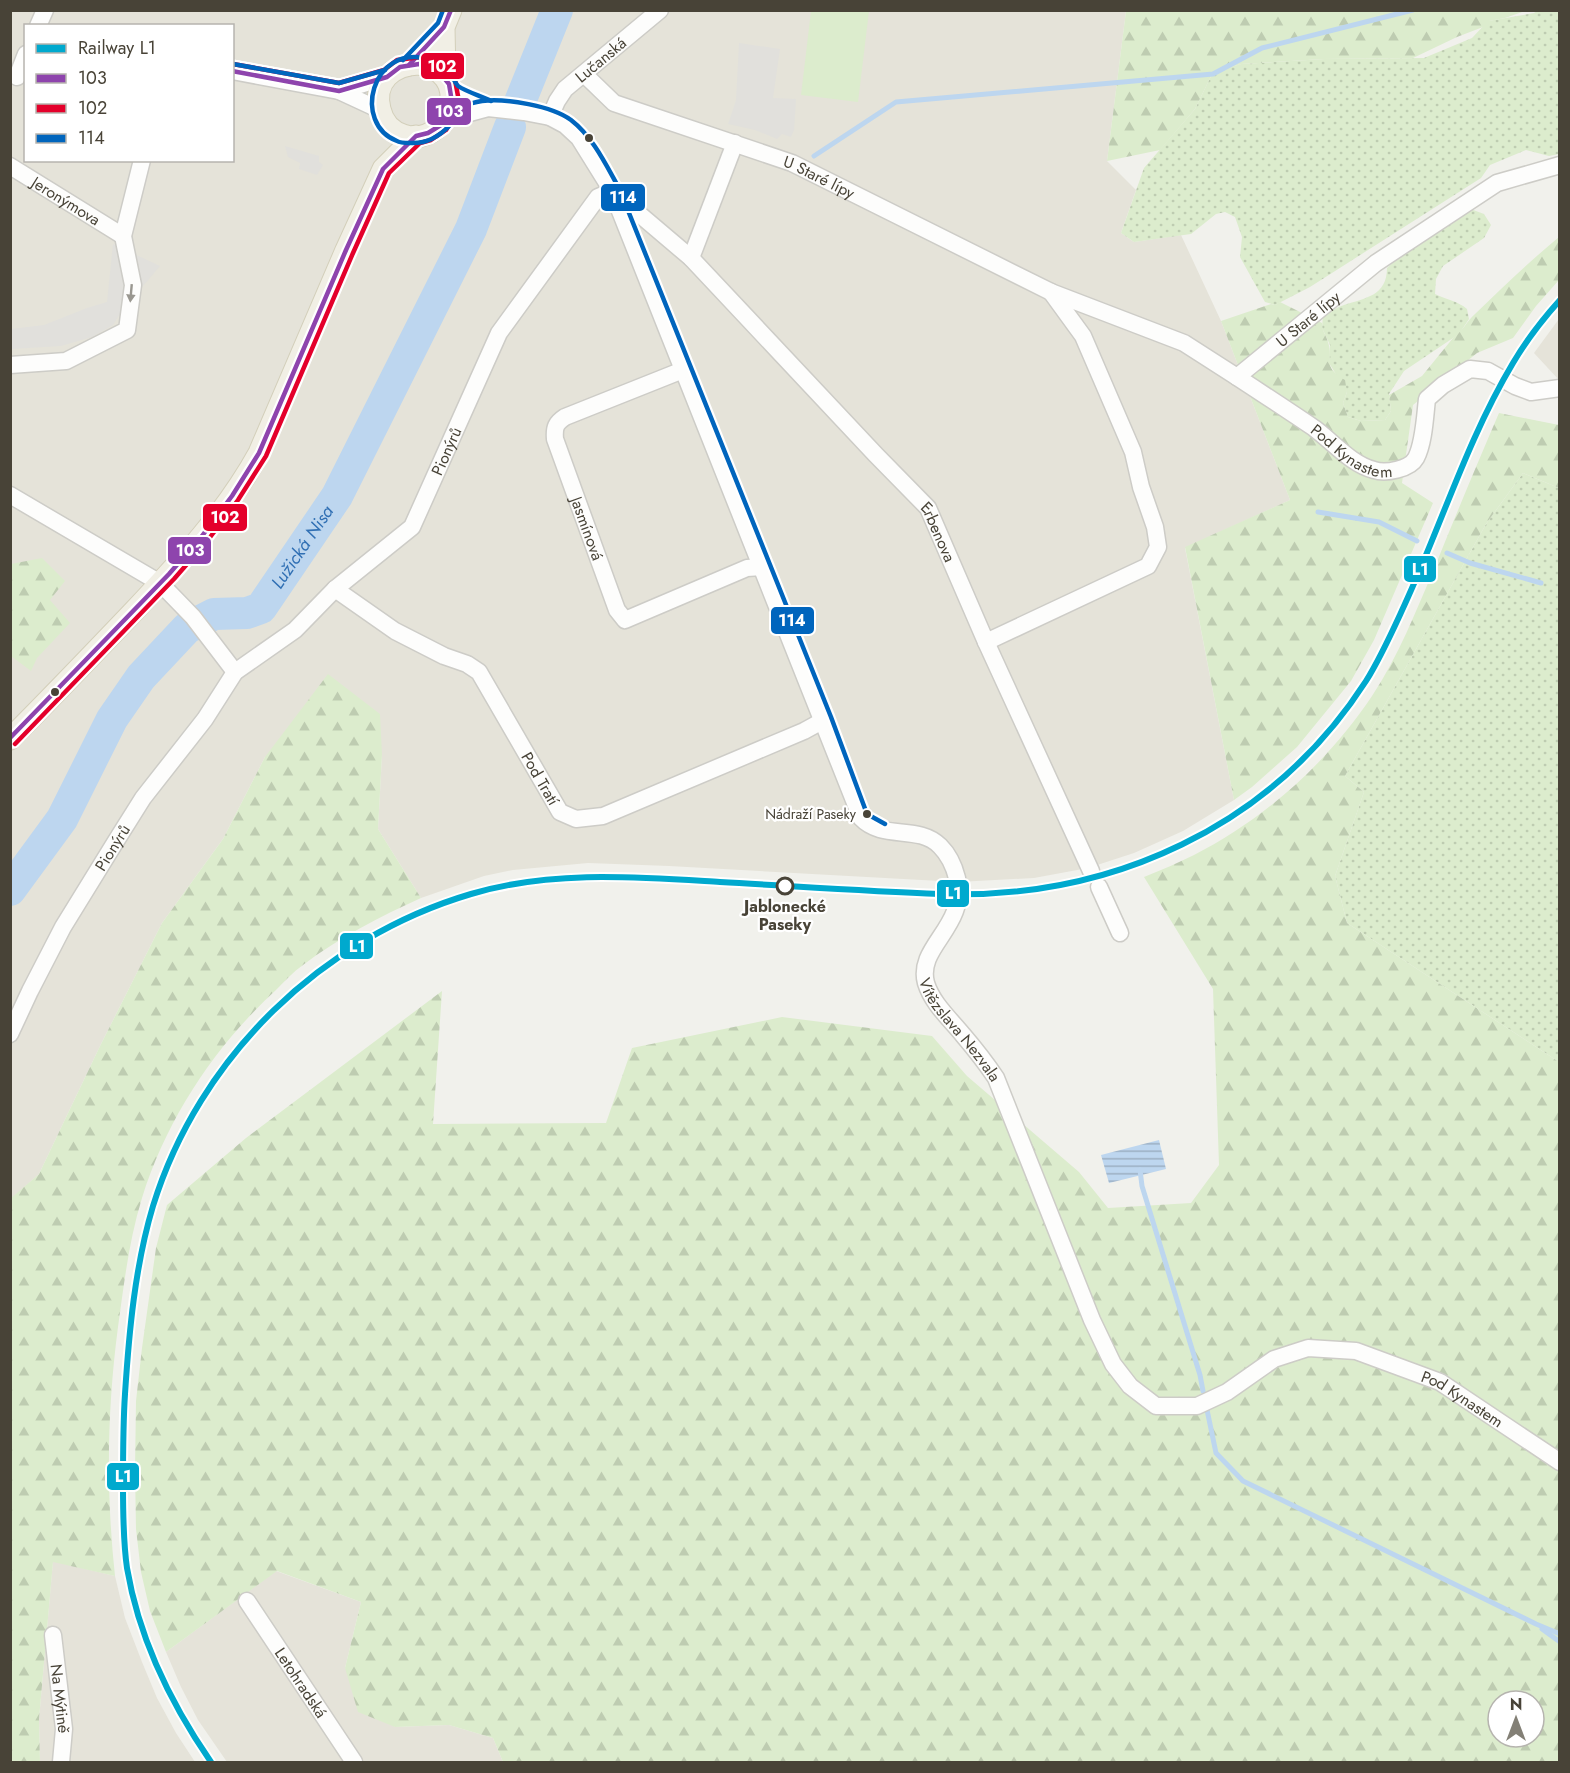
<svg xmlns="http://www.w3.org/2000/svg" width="1570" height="1773" viewBox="0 0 1570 1773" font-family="Jost,sans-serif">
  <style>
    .residential { fill: #e5e3d9; fill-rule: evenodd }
    .grass { fill: url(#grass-dots) }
    .forest { fill: url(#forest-firs); fill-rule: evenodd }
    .pitch { fill: #dceccd }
    .parking { fill: #e1e0dc }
    .water { fill: url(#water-rules) }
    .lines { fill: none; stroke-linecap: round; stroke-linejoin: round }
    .stream { stroke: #bdd6ef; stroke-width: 5 }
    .river { stroke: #bdd6ef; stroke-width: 32 }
    .minor-casing { stroke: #cdccc7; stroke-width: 19 }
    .major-casing { stroke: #d3cfba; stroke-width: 23 }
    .minor { stroke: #fdfdfc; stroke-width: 16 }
    .major { stroke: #f1efe5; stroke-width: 21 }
    .bus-1-casing { stroke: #fff; stroke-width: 9 }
    .bus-2-casing { stroke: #fff; stroke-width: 9 }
    .bus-3-casing { stroke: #fff; stroke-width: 9 }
    .bus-1 { stroke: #8e44ad; stroke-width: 4.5 }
    .bus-2 { stroke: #e4002b; stroke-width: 4.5 }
    .bus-3 { stroke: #0065bd; stroke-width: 4.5 }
    .rail-1-casing { stroke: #fff; stroke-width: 10 }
    .rail-1 { stroke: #00a9ce; stroke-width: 6 }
    .oneway { fill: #999790 }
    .bus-dot { fill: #484337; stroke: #fff; stroke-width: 2 }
    .stop-dot { fill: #fff; stroke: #484337; stroke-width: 3 }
    .labels { text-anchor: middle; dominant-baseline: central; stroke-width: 4.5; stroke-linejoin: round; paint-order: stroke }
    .bus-label { font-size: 14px; fill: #484337; stroke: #fff; text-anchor: end }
    .street-label { font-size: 16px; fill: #484337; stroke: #fff }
    .stop-label { font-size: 16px; font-weight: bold; fill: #484337; stroke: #fff }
    .water-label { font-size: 18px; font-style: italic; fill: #3170b4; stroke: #fff }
    .line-badge { stroke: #fff; stroke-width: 2 }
    .badge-label { font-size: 16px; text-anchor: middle; font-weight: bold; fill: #fff }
  </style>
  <defs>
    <pattern id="grass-dots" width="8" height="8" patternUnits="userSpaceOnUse" patternTransform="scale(1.5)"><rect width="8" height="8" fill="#dceccd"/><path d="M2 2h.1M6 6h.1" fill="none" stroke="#beccb1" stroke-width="1.8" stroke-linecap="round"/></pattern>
    <pattern id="forest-firs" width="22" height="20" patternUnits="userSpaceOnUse" patternTransform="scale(1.5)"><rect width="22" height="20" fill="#dceccd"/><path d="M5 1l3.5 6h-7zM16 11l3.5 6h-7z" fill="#beccb1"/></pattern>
    <pattern id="water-rules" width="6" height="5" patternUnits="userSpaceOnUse" patternTransform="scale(1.5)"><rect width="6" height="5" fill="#bdd6ef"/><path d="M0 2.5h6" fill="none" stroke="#9cafc2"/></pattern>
  </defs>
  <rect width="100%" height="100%" fill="#f1f1ec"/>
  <g class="residential">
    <path d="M 11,11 L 1126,11 L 1107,161 L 1136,190 L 1121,233 L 1134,242 L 1181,235 L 1221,321 L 1290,500 L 1185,548 L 1234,800 L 1183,831 L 1134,853 L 1088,868 L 1034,878 L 958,882 L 669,866 L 588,863 L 513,870 L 484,876 L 421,898 L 378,829 L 382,755 L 265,757 L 223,839 L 162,923 L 100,1046 L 39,1174 L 11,1199 ZM 26,26 L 232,26 L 232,160 L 26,160 Z"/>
    <path d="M 1559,319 L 1559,380 L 1534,353 Z"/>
    <path d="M 53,1561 L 115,1576 L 125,1618 L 142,1662 L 157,1698 L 176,1733 L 195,1762 L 40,1762 L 39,1719 Z"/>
    <path d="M 276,1571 L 361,1602 L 345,1668 L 395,1727 L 449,1725 L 493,1738 L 503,1762 L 227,1762 L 198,1720 L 181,1687 L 166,1652 Z"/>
  </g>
  <g class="grass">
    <path d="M 1537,11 L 1559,11 L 1559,154 L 1549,156 L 1526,150 L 1490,165 L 1481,178 L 1310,287 L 1275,305 L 1265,302 L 1240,257 L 1242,237 L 1235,217 L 1225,212 L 1216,214 L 1191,234 L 1134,242 L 1121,233 L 1144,168 L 1195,109 L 1213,72 L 1241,64 L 1324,59 L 1424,58 L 1472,38 L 1488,21 L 1534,13 Z"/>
    <path d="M 1468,208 L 1484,214 L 1491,225 L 1484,238 L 1443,266 L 1436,279 L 1435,294 C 1447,300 1458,301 1467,309 L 1469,319 L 1459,334 L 1404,371 L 1389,394 L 1391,411 L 1385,420 L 1361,421 L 1348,417 L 1343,403 L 1347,392 L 1329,363 L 1330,345 L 1322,328 L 1323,315 C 1330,312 1337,307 1344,305 C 1365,298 1387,296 1387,268 L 1408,247 Z"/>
    <path d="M 1523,473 L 1559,488 L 1559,1062 L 1347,923 L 1335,876 L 1364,792 L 1345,776 L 1486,524 Z"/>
  </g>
  <g class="forest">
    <path d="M 1126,11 L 1126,10 L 1525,11 L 1505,18 L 1489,21 L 1483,27 L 1457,37 L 1413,58 L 1324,59 L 1241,64 L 1213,72 L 1195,109 L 1160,150 L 1107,161 Z"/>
    <path d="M 1559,237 L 1559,280 L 1536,306 L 1513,338 L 1477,353 L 1413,405 L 1402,483 L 1433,503 L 1374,640 L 1351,681 L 1297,747 L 1252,787 L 1234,800 L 1185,547 L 1290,500 L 1221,321 L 1271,304 L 1275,305 L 1280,302 L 1322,323 C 1322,331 1326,335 1328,342 C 1334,360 1321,366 1345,380 L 1347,392 L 1343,403 L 1348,417 L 1361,421 L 1385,420 L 1391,411 L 1389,395 L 1422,376 L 1453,338 C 1462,332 1467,321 1475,314 C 1503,287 1530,261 1559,237 Z"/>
    <path d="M 1499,413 L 1559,425 L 1559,488 L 1523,473 L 1486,524 L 1345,776 L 1364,792 L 1335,876 L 1347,923 L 1559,1062 L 1559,1762 L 503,1762 L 493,1738 L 449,1725 L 395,1727 L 358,1712 L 345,1668 L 361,1602 L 277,1571 L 166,1652 L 150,1611 L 141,1572 L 136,1529 L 135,1470 L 136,1401 L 142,1348 L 156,1248 L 167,1205 L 246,1138 L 442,991 L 433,1124 L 606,1123 L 632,1048 L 782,1017 L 932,1036 L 967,1076 L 1079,1172 L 1108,1208 L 1191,1203 L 1219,1165 L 1213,989 L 1144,877 C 1161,870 1178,863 1194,855 C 1265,819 1328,762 1372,696 C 1398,657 1416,611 1434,569 C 1455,517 1477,464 1499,413 ZM 1498,1701 L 1534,1701 L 1534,1737 L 1498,1737 Z"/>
    <path d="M 42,558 L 65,581 L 50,600 L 70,623 L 37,658 L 31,671 L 11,656 L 11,564 Z"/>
    <path d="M 328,674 L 380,714 L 382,755 L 378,829 L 421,898 C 379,917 340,937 303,965 C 293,972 285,981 276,990 C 215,1046 167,1118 142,1198 C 129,1240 124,1284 118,1327 C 107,1410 106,1494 115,1576 L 53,1562 L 39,1719 L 40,1762 L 11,1762 L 10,1199 L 39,1174 L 100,1046 L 162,923 L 223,839 L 265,757 Z"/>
  </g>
  <path class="pitch" d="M 811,11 L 869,11 L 858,102 L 801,95 Z"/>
  <g class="parking">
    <path d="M 739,43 L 780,49 L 773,98 L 796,99 L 794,130 L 791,137 L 782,134 L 777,139 L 755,130 L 728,124 L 736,100 Z"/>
    <path d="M 285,146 L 319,156 L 319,162 L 323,165 L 317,175 L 299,169 L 300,163 L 288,157 Z"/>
    <path d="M 113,244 L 160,266 L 121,312 L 113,325 L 92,337 L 61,346 L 11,349 L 11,329 L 44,325 L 87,308 L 107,302 Z"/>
  </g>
  <path class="water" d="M 1159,1140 L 1166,1169 L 1109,1183 L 1101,1155 Z"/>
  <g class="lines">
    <g class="stream">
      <path d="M 814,156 L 896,102 L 1213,74 L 1262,48 L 1413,10"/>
      <path d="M 1318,512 L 1379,522 L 1417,541"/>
      <path d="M 1447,553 L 1470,563 L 1541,583"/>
      <path d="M 1140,1170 L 1142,1186 L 1200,1375 L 1203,1391"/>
      <path d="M 1206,1405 L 1216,1453 L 1243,1481 L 1536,1624 L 1560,1634"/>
      <path d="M 1542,1629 L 1560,1642"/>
    </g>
    <g class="river">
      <path d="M 520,102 L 557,10"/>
      <path id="s1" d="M 10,890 L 62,819 L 112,719 L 141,677 L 187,628 L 214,614 L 247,613 L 261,608 L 337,496 L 471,229 L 510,127"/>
    </g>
    <g class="minor-casing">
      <g id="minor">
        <path d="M 38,26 L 45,10"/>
        <path d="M 232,71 L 339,91 L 380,110"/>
        <path id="s2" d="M 584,74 L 614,103 L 792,163 L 1051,292 L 1184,343 L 1237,377 L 1376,263 L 1497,183 L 1560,165"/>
        <path d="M 17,77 L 26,54"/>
        <path d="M 450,90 L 488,108"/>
        <path d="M 339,91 L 387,77"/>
        <path id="s3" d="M 550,117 L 557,101 L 565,89 L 660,10"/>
        <path id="s4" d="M 444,120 L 488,108 L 524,112 L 550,117 L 565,125 L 579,138 L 612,191 L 691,258 L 876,455 L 928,508 L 986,642 L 1091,871"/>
        <path id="s5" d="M 10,166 L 123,236"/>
        <path id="s6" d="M 612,191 L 861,818 C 883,841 918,824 940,846 C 949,855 954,866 957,878 C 968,927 916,946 926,983 C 932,1003 950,1019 963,1035 C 975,1049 986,1063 996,1078 L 1092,1320 L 1113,1364 L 1130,1386 L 1156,1406 L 1197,1406 L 1227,1392 L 1274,1359 L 1308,1348 L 1356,1351 L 1440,1382 L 1560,1462"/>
        <path d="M 691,258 L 735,143"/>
        <path d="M 10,365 L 66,361 L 127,330 L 133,285 L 123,236 L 142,160"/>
        <path id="s7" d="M 683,370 L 565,417 C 556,423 554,427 555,439 L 617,610 L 625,620 L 747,568 L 762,567"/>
        <path id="s8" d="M 1237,377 C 1263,394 1289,411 1314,428 C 1333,442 1351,464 1374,470 C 1386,474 1410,469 1416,458 C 1424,443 1425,416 1427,399 L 1443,385 L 1470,369 L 1488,371 L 1515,386 L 1531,392 L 1560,388"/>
        <path d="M 10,495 L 160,583 L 193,617 L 235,672"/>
        <path id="s9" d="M 335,589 L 395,631 L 444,656 L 467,664 L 479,672 L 560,812 L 576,819 L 603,816 L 804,731 L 824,720"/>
        <path d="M 986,642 L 1148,566 L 1158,547 L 1155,527 L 1141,487 L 1133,452 L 1083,336 L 1051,292"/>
        <path d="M 1099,887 L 1120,933"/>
        <path id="s10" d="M 10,1034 L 30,991 L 63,927 L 116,841 L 143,798 L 205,719 L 235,672 L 295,630 L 335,589 L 412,527 L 499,333 L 598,197 L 612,191"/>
        <path id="s11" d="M 247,1601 L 354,1762"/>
        <path id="s12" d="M 53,1635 L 64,1729 L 61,1762"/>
      </g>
    </g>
    <g class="major-casing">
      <g id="major">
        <path d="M 419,64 C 427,66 434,68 440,73 C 457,87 453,114 438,127 C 418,146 386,136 380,109 C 373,81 393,65 419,64 Z"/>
        <path d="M 409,65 L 444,27"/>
        <path d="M 445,78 L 444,27 L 451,10"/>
        <path d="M 10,739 C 52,697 93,654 134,611 C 181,561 226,513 259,453 L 346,250 L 383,169 L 416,136"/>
      </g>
    </g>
    <use href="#minor" class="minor"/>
    <use href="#major" class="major"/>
    <g class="bus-1-casing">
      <g id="bus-1">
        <path d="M 409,65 L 444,27 L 451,10"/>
        <path d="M 10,738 L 169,574 L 202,536 L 232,496 L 259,453 L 346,250 L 383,169 L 416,136 L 428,133 L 441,125 L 449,111 L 451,96 L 449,84 L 440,73 L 428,66 L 419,64 L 400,67 L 387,77 L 339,91 L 232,71"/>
      </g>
    </g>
    <g class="bus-2-casing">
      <path id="bus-2" d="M 15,744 L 174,579 L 208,540 L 238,500 L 266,456 L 353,253 L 389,173 L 420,143 L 431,140 L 446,130 L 456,113 L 458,96 L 455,80 L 444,67 L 431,59 L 421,57 L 397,60 L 384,70 L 339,83 L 233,64"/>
    </g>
    <g class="bus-3-casing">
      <g id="bus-3">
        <path d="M 403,60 L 438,23 L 443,10"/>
        <path d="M 233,64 L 339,83 L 385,70"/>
        <path d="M 442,113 C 455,109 468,103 482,101 C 506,98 552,106 571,120 C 593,137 606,165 619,188 L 831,717 L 867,814 L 885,824"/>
        <path d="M 450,125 C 439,137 427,144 410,143 C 406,143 400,143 397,141 C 352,124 371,44 428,59 C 439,62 448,69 453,78 C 455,81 455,83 458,86 C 467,92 481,96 491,101"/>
      </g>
    </g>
    <use href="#bus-1" class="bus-1"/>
    <use href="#bus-2" class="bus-2"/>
    <use href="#bus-3" class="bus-3"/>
    <g class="rail-1-casing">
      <path id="rail-1" d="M 211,1762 C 171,1704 139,1639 127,1568 C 123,1541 123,1513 123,1485 C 123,1455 123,1424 125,1394 C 129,1332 135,1266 153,1206 C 199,1057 322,938 471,894 C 552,870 636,877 720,882 C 793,886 866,891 940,894 C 1111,900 1272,827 1366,681 C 1381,657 1392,632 1404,606 C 1441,526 1467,440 1513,363 C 1526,341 1542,320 1560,300"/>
    </g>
    <use href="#rail-1" class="rail-1"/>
  </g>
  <defs><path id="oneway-solid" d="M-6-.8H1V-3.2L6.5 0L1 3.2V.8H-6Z" transform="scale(1.5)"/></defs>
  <use class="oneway" href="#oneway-solid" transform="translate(131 293) rotate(95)"/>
  <g class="bus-dot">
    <circle cx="589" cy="138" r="5"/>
    <circle cx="55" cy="692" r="5"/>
    <circle cx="867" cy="814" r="5"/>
  </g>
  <circle class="stop-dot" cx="785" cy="886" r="8"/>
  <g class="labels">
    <g class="bus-label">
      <text x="856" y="814">Nádraží Paseky</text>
    </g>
    <g class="street-label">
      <text stroke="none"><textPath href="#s3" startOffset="78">Lučanská</textPath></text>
      <text stroke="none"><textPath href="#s2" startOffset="260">U Staré lípy</textPath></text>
      <text stroke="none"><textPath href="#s5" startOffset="66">Jeronýmova</textPath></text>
      <text stroke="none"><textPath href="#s2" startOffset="816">U Staré lípy</textPath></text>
      <text stroke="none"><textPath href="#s8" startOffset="138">Pod Kynastem</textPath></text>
      <text stroke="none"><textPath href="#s10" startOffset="740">Pionýrů</textPath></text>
      <text stroke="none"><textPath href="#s7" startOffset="248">Jasmínová</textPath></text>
      <text stroke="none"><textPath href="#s4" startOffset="681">Erbenova</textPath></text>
      <text stroke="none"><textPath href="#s9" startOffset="290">Pod Tratí</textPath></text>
      <text stroke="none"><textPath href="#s10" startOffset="213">Pionýrů</textPath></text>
      <text stroke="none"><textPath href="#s6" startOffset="968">Vítězslava Nezvala</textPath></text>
      <text stroke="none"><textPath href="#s6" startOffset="1731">Pod Kynastem</textPath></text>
      <text stroke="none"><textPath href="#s11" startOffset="98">Letohradská</textPath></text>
      <text stroke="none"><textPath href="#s12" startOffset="64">Na Mýtině</textPath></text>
    </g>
    <g class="stop-label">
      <text x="785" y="906">Jablonecké<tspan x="785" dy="18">Paseky</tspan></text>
    </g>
    <g class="water-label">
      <text stroke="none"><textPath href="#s1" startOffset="470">Lužická Nisa</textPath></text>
    </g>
  </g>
  <g class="line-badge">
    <rect x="420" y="52" width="45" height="28" rx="6" fill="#e4002b"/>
    <rect x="426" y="97" width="46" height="29" rx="6" fill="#8e44ad"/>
    <rect x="600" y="183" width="46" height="29" rx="6" fill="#0065bd"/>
    <rect x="202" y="503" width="46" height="29" rx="6" fill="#e4002b"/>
    <rect x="167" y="536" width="45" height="29" rx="6" fill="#8e44ad"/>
    <rect x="1403" y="555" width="34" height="28" rx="6" fill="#00a9ce"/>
    <rect x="770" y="606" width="45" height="29" rx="6" fill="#0065bd"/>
    <rect x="936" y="879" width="34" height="29" rx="6" fill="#00a9ce"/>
    <rect x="339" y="932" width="35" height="28" rx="6" fill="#00a9ce"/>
    <rect x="106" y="1462" width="34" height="29" rx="6" fill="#00a9ce"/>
  </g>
  <g class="badge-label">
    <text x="442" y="72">102</text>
    <text x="449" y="117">103</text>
    <text x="623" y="203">114</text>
    <text x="225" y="523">102</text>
    <text x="190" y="556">103</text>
    <text x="1420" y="575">L1</text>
    <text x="792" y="626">114</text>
    <text x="953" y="899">L1</text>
    <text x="357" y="952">L1</text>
    <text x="123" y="1482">L1</text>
  </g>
  <rect width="1570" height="1773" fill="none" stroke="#484337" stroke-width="24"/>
  <rect x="24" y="24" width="210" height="138" fill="#ffffff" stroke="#b6b4af" stroke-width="1.5"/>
  <rect x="36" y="44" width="30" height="9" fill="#00a9ce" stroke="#b6b4af" stroke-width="1.5"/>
  <text x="78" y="54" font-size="18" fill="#484337">Railway L1</text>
  <rect x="36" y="74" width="30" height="9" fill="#8e44ad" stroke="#b6b4af" stroke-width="1.5"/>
  <text x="78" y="84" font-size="18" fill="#484337">103</text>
  <rect x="36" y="104" width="30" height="9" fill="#e4002b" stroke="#b6b4af" stroke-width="1.5"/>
  <text x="78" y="114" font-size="18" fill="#484337">102</text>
  <rect x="36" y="134" width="30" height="9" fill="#0065bd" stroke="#b6b4af" stroke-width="1.5"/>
  <text x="78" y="144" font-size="18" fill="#484337">114</text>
  <g transform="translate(1516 1719)"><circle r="28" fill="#ffffff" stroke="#b6b4af" stroke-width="1.5"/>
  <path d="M0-4.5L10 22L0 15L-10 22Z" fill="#838076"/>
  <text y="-9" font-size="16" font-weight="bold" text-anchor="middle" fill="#484337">N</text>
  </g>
</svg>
